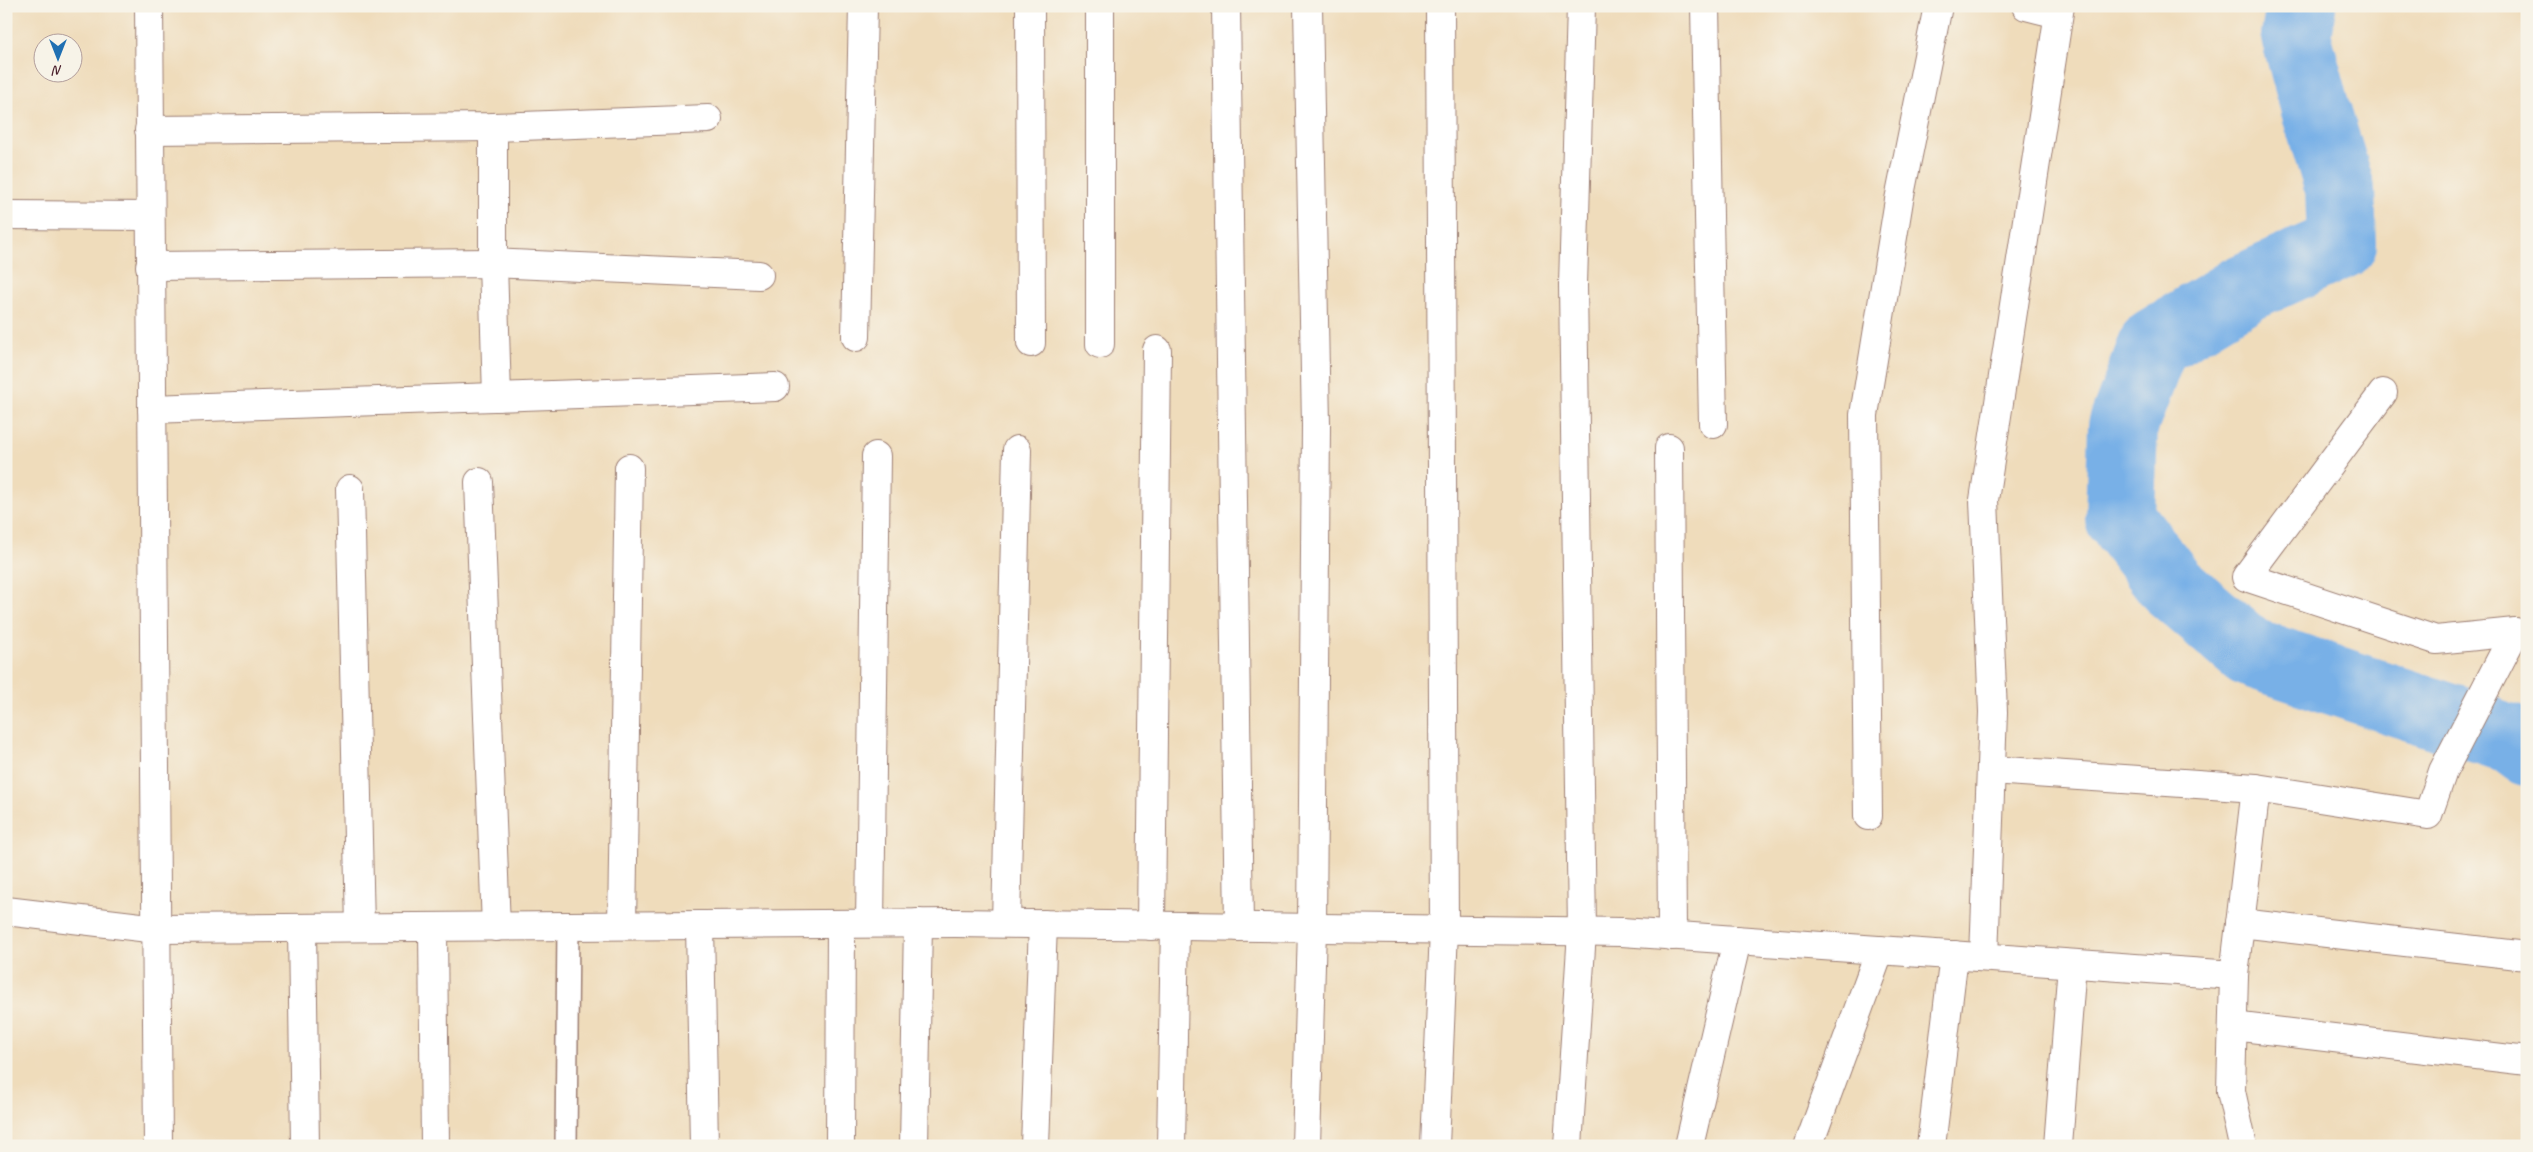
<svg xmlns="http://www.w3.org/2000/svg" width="2533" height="1152" viewBox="0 0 2533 1152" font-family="Caveat,sans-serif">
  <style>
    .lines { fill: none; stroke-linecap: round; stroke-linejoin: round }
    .river { stroke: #78b0e7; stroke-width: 70 }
    .lane-casing { stroke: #9c7e73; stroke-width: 24 }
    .street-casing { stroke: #9c7e73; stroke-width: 30 }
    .lane { stroke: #fff; stroke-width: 21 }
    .street { stroke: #fff; stroke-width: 28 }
  </style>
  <rect width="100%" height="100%" fill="#f7f3e8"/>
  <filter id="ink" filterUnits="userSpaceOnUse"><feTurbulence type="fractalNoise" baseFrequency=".02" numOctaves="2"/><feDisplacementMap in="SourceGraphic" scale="10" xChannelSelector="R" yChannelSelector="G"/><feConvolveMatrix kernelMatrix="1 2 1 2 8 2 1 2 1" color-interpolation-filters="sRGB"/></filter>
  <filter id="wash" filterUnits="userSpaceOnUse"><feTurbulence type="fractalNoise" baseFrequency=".0096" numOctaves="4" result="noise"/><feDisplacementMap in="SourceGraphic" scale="20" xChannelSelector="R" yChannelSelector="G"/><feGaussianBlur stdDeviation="1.12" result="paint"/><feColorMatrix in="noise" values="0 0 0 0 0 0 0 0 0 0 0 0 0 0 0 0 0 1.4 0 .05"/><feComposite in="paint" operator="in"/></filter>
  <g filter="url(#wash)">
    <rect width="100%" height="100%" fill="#efdcbb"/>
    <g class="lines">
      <path class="river" d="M 2301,6 L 2296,36 L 2318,117 L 2340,189 L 2342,244 L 2243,289 L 2154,343 L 2123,426 L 2120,518 L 2171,585 L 2249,652 L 2511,739 L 2527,751"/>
    </g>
  </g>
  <g filter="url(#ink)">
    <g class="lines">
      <g class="lane-casing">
        <path id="lane" d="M 566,1146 L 568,926"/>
      </g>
      <g class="street-casing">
        <g id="street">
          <path d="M 149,6 L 158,1146"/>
          <path d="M 1030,6 L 1031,343"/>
          <path d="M 1100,6 L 1100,344"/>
          <path d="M 1226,6 L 1239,927"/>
          <path d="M 1705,6 L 1713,424"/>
          <path d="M 2026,6 L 2058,14"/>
          <path d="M 493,127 L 493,263 L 497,397"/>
          <path d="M 149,130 L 493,127 L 708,119"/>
          <path d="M 6,215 L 150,216"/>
          <path d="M 150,266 L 493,263 L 759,275"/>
          <path d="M 856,337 L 863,6"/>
          <path d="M 2383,393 L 2246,577 L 2436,640 L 2515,632"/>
          <path d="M 152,409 L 775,387"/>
          <path d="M 1669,448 L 1672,936"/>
          <path d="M 479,482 L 496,927"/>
          <path d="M 350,489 L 360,927"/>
          <path d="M 1991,770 L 2256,788"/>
          <path d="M 1868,816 L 1864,415 L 1899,200 L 1938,6"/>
          <path d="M 6,911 L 157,929 L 955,923 L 1622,932 L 2234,975"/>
          <path d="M 870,923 L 876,456"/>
          <path d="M 1006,923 L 1017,450"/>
          <path d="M 2240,923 L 2527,956"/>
          <path d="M 622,925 L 629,468"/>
          <path d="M 700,925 L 704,1146"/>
          <path d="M 1151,926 L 1157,350"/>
          <path d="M 433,927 L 435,1146"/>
          <path d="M 302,928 L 305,1146"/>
          <path d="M 1984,957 L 1993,712 L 1984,500 L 2060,6"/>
          <path d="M 2233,1026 L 2527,1061"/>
          <path d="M 1809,1144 L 1880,950"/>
          <path d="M 840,1146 L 841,924"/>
          <path d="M 914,1146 L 918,923"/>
          <path d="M 1035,1146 L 1043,924"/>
          <path d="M 1171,1146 L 1175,926"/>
          <path d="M 1306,1146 L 1312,928 L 1316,425 L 1308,6"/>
          <path d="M 1435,1146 L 1444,930 L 1440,6"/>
          <path d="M 1568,1146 L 1582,932 L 1573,285 L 1581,6"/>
          <path d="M 1689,1146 L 1737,940"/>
          <path d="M 1931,1146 L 1954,955"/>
          <path d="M 2058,1146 L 2072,964"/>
          <path d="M 2243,1146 L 2231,1091 L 2234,975 L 2256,788 L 2428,815 L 2443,771 L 2515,632"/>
        </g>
      </g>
      <use href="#lane" class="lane"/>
      <use href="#street" class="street"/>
    </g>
  </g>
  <rect width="2533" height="1152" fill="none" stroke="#f7f3e8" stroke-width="25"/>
  <g transform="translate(58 58) rotate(180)"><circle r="24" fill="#f7f3e8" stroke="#b29e9c"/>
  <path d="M0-4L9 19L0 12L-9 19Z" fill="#1f6fb2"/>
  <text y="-8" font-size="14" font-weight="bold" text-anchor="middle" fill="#4a1f2b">N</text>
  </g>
</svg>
